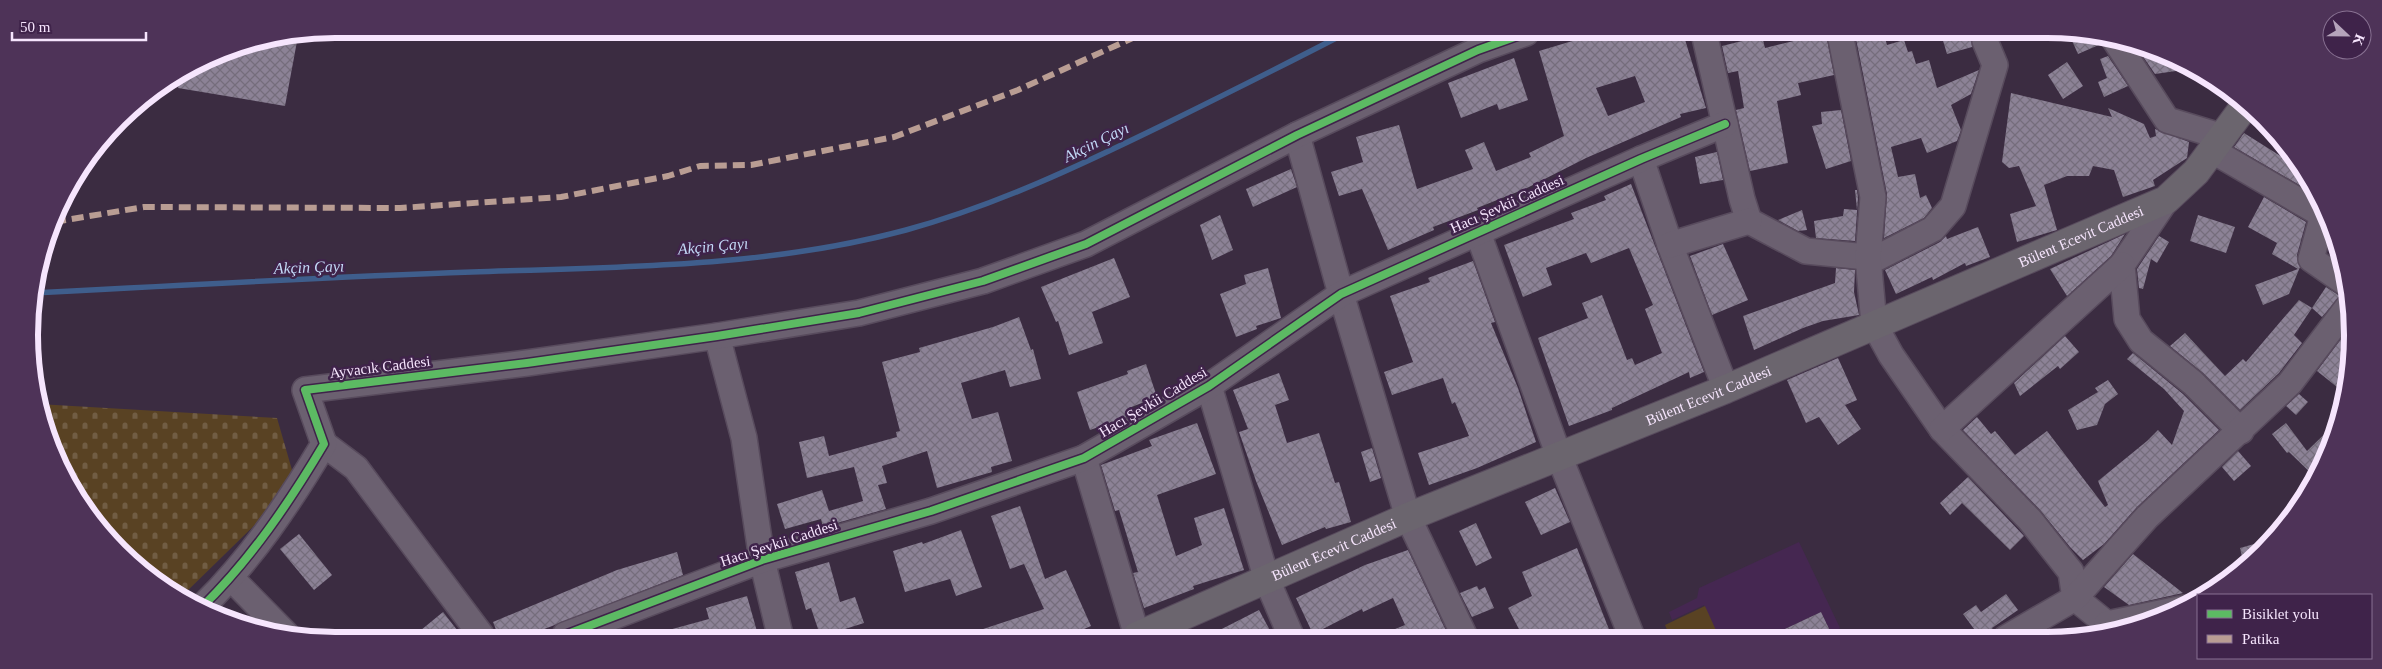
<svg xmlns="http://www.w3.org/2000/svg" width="2382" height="669" viewBox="0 0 2382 669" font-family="Georgia,serif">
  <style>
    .built { fill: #452751 }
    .cemetery { fill: url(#cemetery-stones) }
    .garden { fill: #594223 }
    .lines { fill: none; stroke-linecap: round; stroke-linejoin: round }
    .stream { stroke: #3f5e8c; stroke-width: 5.5 }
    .building { fill: url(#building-cross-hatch); fill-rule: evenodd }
    .minor-casing { stroke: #584b5d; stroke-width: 28 }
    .major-casing { stroke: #584b5d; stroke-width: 30 }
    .minor { stroke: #6b6070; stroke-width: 25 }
    .major { stroke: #6b656e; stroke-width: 28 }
    .quiet { stroke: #b99d93; stroke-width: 6; stroke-dasharray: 12 6; stroke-linecap: butt }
    .cycleway-casing { stroke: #3f234a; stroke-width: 11 }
    .cycleway { stroke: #5cba63; stroke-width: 8 }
    .labels { text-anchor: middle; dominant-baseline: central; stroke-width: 5; stroke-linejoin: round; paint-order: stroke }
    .street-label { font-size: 15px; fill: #f6e5fd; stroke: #3f234a }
    .water-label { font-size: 16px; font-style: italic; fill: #c3d9f7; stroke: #3f234a }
    .rim { fill: none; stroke: #f6e5fd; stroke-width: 6 }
  </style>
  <defs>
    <pattern id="cemetery-stones" width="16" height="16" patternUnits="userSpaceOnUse" patternTransform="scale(1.25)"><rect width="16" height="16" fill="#594223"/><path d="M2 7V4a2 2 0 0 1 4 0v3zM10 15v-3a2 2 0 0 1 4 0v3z" fill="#715d44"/></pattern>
    <pattern id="building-cross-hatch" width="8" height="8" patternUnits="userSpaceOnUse" patternTransform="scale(1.25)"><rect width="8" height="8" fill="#8c8296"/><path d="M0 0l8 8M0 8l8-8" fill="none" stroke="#756d7c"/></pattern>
  </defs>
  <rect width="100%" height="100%" fill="#3b2c41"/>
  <path class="built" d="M 1799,542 L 1840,628 L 1832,635 L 1821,612 L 1768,637 L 1718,637 L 1704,605 L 1672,620 L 1669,612 L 1697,598 L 1699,588 Z"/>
  <path class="cemetery" d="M 38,404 L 277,418 L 292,470 L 273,507 L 180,598 L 92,520 L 39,414 Z"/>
  <path class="garden" d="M 1705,606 L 1719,637 L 1670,637 L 1665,625 Z"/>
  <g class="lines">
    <path class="stream" d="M 35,293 C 181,285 326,277 472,272 C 617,267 765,268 906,230 C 997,205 1081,165 1165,124 C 1226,94 1288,63 1348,32"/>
  </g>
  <g class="building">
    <path d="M 1599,33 L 1683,33 L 1706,108 L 1680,114 L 1681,117 L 1586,158 L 1527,188 L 1477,208 L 1478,210 L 1433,227 L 1434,230 L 1388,250 L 1362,189 L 1339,196 L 1331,172 L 1363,162 L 1356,137 L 1399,125 L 1417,189 L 1473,169 L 1465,150 L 1484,142 L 1496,171 L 1531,157 L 1529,153 L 1564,136 L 1539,51 ZM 1635,76 L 1645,102 L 1608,116 L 1596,88 Z"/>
    <path d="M 1801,34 L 1826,34 L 1834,75 L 1798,83 L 1801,95 L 1777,101 L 1788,163 L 1750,171 L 1736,110 L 1744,108 L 1738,71 L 1728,73 L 1722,46 L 1762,36 L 1765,48 L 1802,39 Z"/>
    <path d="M 1855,34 L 1884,34 L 1887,45 L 1904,40 L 1908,52 L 1912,51 L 1916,64 L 1929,60 L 1937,88 L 1979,70 L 1971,94 L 1951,105 L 1961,130 L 1957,141 L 1927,153 L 1921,138 L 1891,147 L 1898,177 L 1915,174 L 1920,198 L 1926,195 L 1932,208 L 1924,218 L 1884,238 L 1887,194 Z"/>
    <path d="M 1941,34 L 1971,34 L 1972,47 L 1947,54 Z"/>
    <path d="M 2069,34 L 2099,35 L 2101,44 L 2078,54 Z"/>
    <path d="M 298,36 L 285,106 L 178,88 L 180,76 L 218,52 Z"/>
    <path d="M 2143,49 L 2154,54 L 2190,69 L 2155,74 L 2144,58 Z"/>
    <path d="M 2108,56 L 2128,86 L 2104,97 L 2098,82 L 2107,78 L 2100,59 Z"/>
    <path d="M 1514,58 L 1528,100 L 1499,110 L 1497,104 L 1461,118 L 1448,83 Z"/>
    <path d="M 2067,62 L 2083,86 L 2063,99 L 2048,75 Z"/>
    <path d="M 2011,93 L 2112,117 L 2108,108 L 2144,124 L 2150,138 L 2156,136 L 2155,129 L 2189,142 L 2187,158 L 2153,180 L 2155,186 L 2123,197 L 2114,170 L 2093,166 L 2089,176 L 2067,176 L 2044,185 L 2057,230 L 2017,242 L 2010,214 L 2036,206 L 2019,166 L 2009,168 L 2002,162 Z"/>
    <path d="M 1841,110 L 1851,161 L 1826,169 L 1812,126 L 1822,124 L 1821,112 Z"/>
    <path d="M 2244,133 L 2304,171 L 2313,193 L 2234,147 Z"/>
    <path d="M 1717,152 L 1723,180 L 1700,184 L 1695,157 Z"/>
    <path d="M 1291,169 L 1297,187 L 1253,207 L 1246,189 Z"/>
    <path d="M 1631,184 L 1704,372 L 1690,378 L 1689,372 L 1612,408 L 1612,410 L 1569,426 L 1538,338 L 1588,318 L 1582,303 L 1602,295 L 1627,360 L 1632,358 L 1635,365 L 1662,353 L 1645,309 L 1653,305 L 1629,248 L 1591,263 L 1586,253 L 1546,268 L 1552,285 L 1523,297 L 1504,245 L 1574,219 L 1571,213 L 1606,200 L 1604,196 Z"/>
    <path d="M 1855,190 L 1857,190 L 1858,198 L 1855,241 L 1816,238 L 1814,221 L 1843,216 L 1844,209 L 1857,210 Z"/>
    <path d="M 2264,197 L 2306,222 L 2297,255 L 2300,267 L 2289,294 L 2263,305 L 2255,285 L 2298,269 L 2272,254 L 2277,243 L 2248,227 Z"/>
    <path d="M 1802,210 L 1807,230 L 1798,231 L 1778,220 Z"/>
    <path d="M 1220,215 L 1233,250 L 1212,260 L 1200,225 Z"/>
    <path d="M 2198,215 L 2235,227 L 2226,253 L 2190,241 Z"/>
    <path d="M 1978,227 L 1990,257 L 1966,266 L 1965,263 L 1933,280 L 1932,277 L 1896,294 L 1885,270 L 1940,242 L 1946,236 L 1947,239 Z"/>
    <path d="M 2125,234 L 2111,256 L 2067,296 L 2050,269 Z"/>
    <path d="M 2159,236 L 2169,242 L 2157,263 L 2151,259 L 2143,289 L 2139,288 L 2137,269 Z"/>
    <path d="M 1723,244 L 1748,300 L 1712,315 L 1690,256 Z"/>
    <path d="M 1114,258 L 1130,297 L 1092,312 L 1103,343 L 1069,355 L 1058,321 L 1056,322 L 1041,287 Z"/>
    <path d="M 1473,261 L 1495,322 L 1491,323 L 1518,388 L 1536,442 L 1477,468 L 1429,485 L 1418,453 L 1469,436 L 1455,402 L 1452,404 L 1443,378 L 1392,395 L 1384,372 L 1413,362 L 1390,296 L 1430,282 L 1428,278 Z"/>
    <path d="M 1268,268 L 1281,318 L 1256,326 L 1257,329 L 1236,337 L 1220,294 L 1246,284 L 1244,275 Z"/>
    <path d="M 1836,268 L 1855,270 L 1854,292 L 1859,315 L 1823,321 L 1803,328 L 1754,350 L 1743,316 L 1835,283 Z"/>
    <path d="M 2326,287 L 2340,296 L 2322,317 L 2312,308 Z"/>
    <path d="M 2299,300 L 2312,308 L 2294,335 L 2302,343 L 2279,373 L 2240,410 L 2203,373 L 2170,346 L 2185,333 L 2225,376 L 2243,359 L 2246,362 Z"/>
    <path d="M 1019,317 L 1031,350 L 1033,349 L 1041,379 L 1010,387 L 1005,370 L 961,383 L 972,419 L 998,412 L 1012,461 L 991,467 L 992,472 L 937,488 L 927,451 L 882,466 L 887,483 L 878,485 L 886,509 L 823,527 L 821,519 L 785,529 L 777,504 L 822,490 L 829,511 L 863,501 L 854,467 L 807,478 L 799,442 L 824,436 L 829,456 L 897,437 L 896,432 L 900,431 L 882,362 L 920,352 L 919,348 L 993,327 Z"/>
    <path d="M 2347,331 L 2347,395 L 2317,371 Z"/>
    <path d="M 2065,336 L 2079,352 L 2060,369 L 2058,366 L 2020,396 L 2014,383 Z"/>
    <path d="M 2133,353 L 2183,394 L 2219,430 L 2137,507 L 2104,544 L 2083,560 L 2070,547 L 2040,510 L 1963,430 L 1977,417 L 1991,434 L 1995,431 L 2015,455 L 2047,431 L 2105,507 L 2108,505 L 2098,481 L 2147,441 L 2158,430 L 2172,445 L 2184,411 L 2164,389 L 2127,359 Z"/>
    <path d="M 1838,358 L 1857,400 L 1845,405 L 1861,429 L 1838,445 L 1819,417 L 1806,423 L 1787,380 Z"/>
    <path d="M 1146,364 L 1157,397 L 1129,408 L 1131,414 L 1127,417 L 1090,430 L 1077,392 L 1128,374 L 1127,371 Z"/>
    <path d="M 1279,373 L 1289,400 L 1275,405 L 1287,443 L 1319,433 L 1335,483 L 1339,482 L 1351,522 L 1326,529 L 1325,527 L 1282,545 L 1256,481 L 1239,432 L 1248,429 L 1233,390 Z"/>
    <path d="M 2108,380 L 2118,394 L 2105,404 L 2097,425 L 2077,430 L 2068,410 L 2098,392 L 2095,388 Z"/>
    <path d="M 2299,394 L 2308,402 L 2296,415 L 2286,406 Z"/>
    <path d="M 2338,421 L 2322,470 L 2316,478 L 2289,452 L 2287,453 L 2272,434 L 2286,423 L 2307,451 Z"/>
    <path d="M 1197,423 L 1216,474 L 1157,495 L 1176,556 L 1202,545 L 1194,518 L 1224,508 L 1244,570 L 1193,586 L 1194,589 L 1144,608 L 1133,573 L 1138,572 L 1119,510 L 1115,511 L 1101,465 L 1152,446 L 1149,440 Z"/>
    <path d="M 1372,448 L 1381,478 L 1370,482 L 1361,452 Z"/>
    <path d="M 2238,451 L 2251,466 L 2234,481 L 2222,467 Z"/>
    <path d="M 1968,477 L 2024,536 L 2010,550 L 1962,503 L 1950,515 L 1940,503 Z"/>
    <path d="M 1555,488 L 1570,522 L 1541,535 L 1525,502 Z"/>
    <path d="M 1020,506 L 1045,579 L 1066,570 L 1091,626 L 1068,636 L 971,636 L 971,633 L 1044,609 L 1024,564 L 1010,569 L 991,516 Z"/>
    <path d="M 1476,523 L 1492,558 L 1476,566 L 1459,531 Z"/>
    <path d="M 961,530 L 982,587 L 956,596 L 950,579 L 905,592 L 893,551 L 922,542 L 923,544 Z"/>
    <path d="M 299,534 L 332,575 L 314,590 L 280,549 Z"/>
    <path d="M 2272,539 L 2263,551 L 2244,565 L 2240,548 Z"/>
    <path d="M 1577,548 L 1612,637 L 1523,637 L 1508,608 L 1532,596 L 1522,572 Z"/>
    <path d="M 1408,550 L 1449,637 L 1378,636 L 1405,625 L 1393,598 L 1363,612 L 1362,609 L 1313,634 L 1296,598 L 1365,565 Z"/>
    <path d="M 677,552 L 683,575 L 529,635 L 498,635 L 493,622 L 617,570 Z"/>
    <path d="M 2133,554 L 2183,593 L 2129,605 L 2104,587 Z"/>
    <path d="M 829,562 L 840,602 L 855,597 L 864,623 L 845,629 L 847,635 L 820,635 L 811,608 L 806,610 L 795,572 Z"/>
    <path d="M 1477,586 L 1479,590 L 1485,587 L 1494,608 L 1472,617 L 1460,593 Z"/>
    <path d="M 2006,594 L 2018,610 L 1992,628 L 1993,630 L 1980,637 L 1963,614 L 1976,605 L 1981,612 Z"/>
    <path d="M 747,596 L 758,635 L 666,635 L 665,631 L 709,619 L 706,608 Z"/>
    <path d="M 1259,610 L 1273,636 L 1208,636 Z"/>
    <path d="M 443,612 L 461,635 L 415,635 Z"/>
    <path d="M 1821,612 L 1833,637 L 1768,637 Z"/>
  </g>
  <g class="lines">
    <g class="minor-casing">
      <g id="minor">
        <path d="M 1704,33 L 1742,199 L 1749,221 L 1806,251 L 1877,258 L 1933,229 L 1953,206 L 1995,65 L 1985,41 L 1986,34"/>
        <path d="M 1840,34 L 1873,197 L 1868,257 L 1874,324 L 1891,355 L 1942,429 L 2030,520 L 2071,572 L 2075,598 L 2107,624 L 2110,631"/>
        <path d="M 2113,37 L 2167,120 L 2223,137"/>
        <path d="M 1297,135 L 1341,294 L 1408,517 L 1465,637"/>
        <path d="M 2213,151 L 2323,215"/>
        <path d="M 1641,159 L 1670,245 L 1726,389"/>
        <path d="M 2166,200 L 2122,265 L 2127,319 L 2141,341 L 2193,383 L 2241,431"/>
        <path d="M 2323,215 L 2311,259 L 2347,284"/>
        <path d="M 1478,233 L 1559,456 L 1632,637"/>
        <path d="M 1670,245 L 1749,221"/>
        <path d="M 717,336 L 744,438 L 762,560 L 780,635"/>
        <path d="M 1209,386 L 1267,580 L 1291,636"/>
        <path d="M 1942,429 L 2122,265"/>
        <path d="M 324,444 L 356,468 L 481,635"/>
        <path d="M 1084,458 L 1137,636"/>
        <path d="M 231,578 L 286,634"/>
        <path d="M 202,607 C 251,559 289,503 324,444 L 305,390 L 527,363 L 717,336 L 859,313 L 983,281 L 1086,244 L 1297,135 L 1478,50 L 1526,33"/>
        <path d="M 2107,624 L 2184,608"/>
        <path d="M 565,635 L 762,560 L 931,511 L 1084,458 L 1209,386 L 1341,294 L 1641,159 L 1725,124"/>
        <path d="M 2006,638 L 2075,598 L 2147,517 L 2290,383 L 2347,308"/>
      </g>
    </g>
    <g class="major-casing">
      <g id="major">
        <path id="s1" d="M 1137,636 L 1408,517 L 1726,389 L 2166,200 L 2196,172 L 2244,107"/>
      </g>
    </g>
    <use href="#minor" class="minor"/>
    <use href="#major" class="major"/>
    <path class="quiet" d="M 54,222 L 144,207 L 400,208 L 561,197 L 668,176 L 700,166 L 751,165 L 894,137 L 1018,90 L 1148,31"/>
    <g class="cycleway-casing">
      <g id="cycleway">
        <path d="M 202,607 C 251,559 289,503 324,444 L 305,390 L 527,363 L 717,336 L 859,313 L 983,281 L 1086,244 L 1297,135 L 1478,50 L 1526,33"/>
        <path d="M 565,635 L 762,560 L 931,511 L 1084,458 L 1209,386 L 1341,294 L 1641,159 L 1725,124"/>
      </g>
    </g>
    <use href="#cycleway" class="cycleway"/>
  </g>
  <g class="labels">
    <g class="street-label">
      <text transform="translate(1507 204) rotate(-24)">Hacı Şevkii Caddesi</text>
      <text stroke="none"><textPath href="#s1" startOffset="1025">Bülent Ecevit Caddesi</textPath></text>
      <text transform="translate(380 367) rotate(-7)">Ayvacık Caddesi</text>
      <text stroke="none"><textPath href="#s1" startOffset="620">Bülent Ecevit Caddesi</textPath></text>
      <text transform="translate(1153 402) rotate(-31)">Hacı Şevkii Caddesi</text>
      <text transform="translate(779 543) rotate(-18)">Hacı Şevkii Caddesi</text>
      <text stroke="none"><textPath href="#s1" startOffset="215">Bülent Ecevit Caddesi</textPath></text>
    </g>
    <g class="water-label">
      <text transform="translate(1096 142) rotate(-26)">Akçin Çayı</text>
      <text transform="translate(713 246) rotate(-5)">Akçin Çayı</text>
      <text transform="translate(309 267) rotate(-2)">Akçin Çayı</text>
    </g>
  </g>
  <path d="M0 0H2382V669H0ZM335 38H2047A297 297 0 0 1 2344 335V335A297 297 0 0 1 2047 632H335A297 297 0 0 1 38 335V335A297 297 0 0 1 335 38Z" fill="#4e3358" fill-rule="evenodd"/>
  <path class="rim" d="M335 38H2047A297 297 0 0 1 2344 335V335A297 297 0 0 1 2047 632H335A297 297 0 0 1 38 335V335A297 297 0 0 1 335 38Z"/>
  <rect x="2197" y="594" width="175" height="65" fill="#3f234a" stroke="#887192"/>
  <rect x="2207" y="610" width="25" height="8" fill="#5cba63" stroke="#887192"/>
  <text x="2242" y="619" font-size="15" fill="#f6e5fd">Bisiklet yolu</text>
  <rect x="2207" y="635" width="25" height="8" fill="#b99d93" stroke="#887192"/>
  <text x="2242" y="644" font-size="15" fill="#f6e5fd">Patika</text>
  <g transform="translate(2347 35) rotate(112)"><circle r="24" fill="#3f234a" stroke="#887192"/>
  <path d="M0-4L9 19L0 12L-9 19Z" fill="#b5a4bb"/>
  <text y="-8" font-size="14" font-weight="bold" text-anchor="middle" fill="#f6e5fd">K</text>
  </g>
  <path d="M12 32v8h134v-8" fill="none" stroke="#f6e5fd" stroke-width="2.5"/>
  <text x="20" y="32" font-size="15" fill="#f6e5fd" stroke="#3f234a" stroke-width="4" paint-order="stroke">50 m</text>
</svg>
